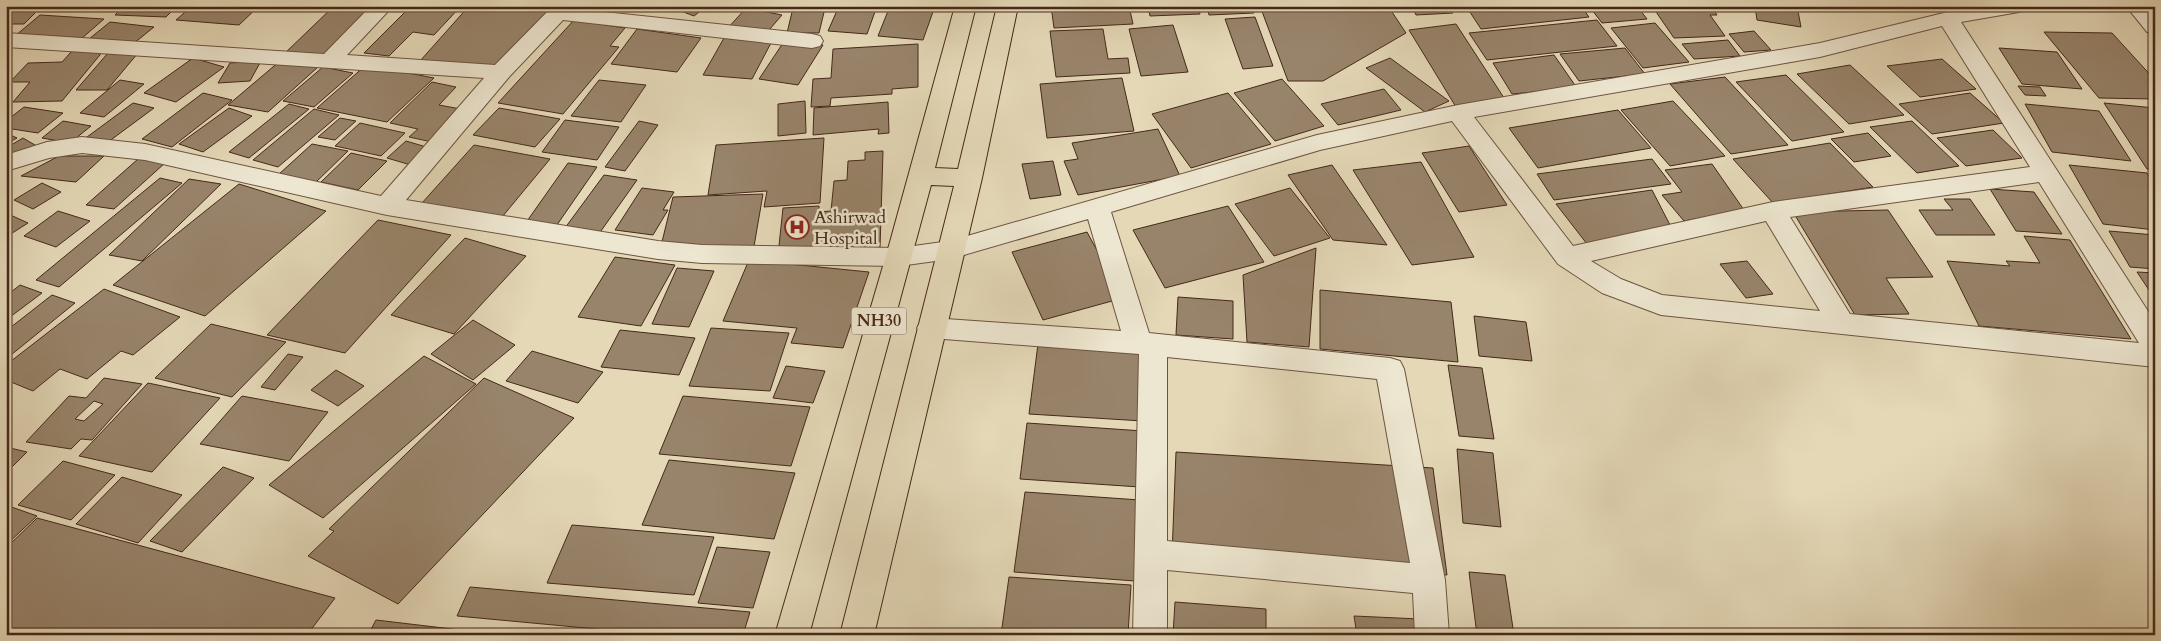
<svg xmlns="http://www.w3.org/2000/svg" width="2161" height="641" viewBox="0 0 2161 641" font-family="Cardo,serif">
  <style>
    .building { fill: #98846b; stroke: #452819; fill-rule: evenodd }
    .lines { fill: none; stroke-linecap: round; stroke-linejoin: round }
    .minor-casing { stroke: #6d5440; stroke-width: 2 }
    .highway-casing { stroke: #452819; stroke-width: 2 }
    .minor { fill: #ede6d0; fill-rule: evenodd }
    .highway { fill: #e4d8b7; fill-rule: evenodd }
    .labels { text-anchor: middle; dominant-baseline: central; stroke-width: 5; stroke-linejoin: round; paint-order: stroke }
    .shield { fill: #ede6d0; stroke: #776150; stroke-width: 1 }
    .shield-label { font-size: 16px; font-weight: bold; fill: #452819 }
    .poi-label { font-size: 18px; fill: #452819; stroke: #ede6d0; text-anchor: start }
  </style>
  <rect width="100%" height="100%" fill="#e4d8b7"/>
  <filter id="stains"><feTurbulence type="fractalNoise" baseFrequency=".004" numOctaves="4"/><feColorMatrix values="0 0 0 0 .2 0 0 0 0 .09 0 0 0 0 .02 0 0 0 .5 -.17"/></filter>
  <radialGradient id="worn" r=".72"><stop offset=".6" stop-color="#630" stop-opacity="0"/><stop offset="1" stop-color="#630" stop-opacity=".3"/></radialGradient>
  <g class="building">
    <path d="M 6,6 L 42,6 L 24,24 L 6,24 Z"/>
    <path d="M 192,6 L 259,6 L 239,25 L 176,20 Z"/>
    <path d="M 334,6 L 393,6 L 340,61 L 284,54 Z"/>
    <path d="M 411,6 L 461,6 L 434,35 L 413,32 L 389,56 L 364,53 Z"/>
    <path d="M 469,6 L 494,6 L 548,12 L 500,70 L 420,61 Z"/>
    <path d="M 668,6 L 707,6 L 694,16 Z"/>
    <path d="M 839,6 L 877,6 L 867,34 L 828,31 Z"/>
    <path d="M 890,6 L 935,6 L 923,40 L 878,36 Z"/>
    <path d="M 1051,6 L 1129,6 L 1133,24 L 1054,28 Z"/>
    <path d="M 1148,6 L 1198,6 L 1200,14 L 1150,16 Z"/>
    <path d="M 1207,6 L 1252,6 L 1254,13 L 1209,15 Z"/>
    <path d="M 1260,6 L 1388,6 L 1406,33 L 1323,81 L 1288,81 Z"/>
    <path d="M 1412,6 L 1450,6 L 1453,13 L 1416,15 Z"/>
    <path d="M 1466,6 L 1581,6 L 1589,17 L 1481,29 Z"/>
    <path d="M 1589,6 L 1637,6 L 1647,19 L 1602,23 Z"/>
    <path d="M 1675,6 L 1711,6 L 1717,15 L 1710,15 L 1725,36 L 1674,38 L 1654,9 L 1676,8 Z"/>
    <path d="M 1755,6 L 1797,6 L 1801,27 L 1757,20 Z"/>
    <path d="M 123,7 L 174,9 L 166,17 L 115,15 Z"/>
    <path d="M 746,8 L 782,15 L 763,37 L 727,29 Z"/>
    <path d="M 793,8 L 825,8 L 819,33 L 787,33 Z"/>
    <path d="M 40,15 L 104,19 L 74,45 L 9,41 Z"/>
    <path d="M 1255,17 L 1273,66 L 1243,69 L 1225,19 Z"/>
    <path d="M 574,20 L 625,28 L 610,46 L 619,47 L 563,114 L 498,103 Z"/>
    <path d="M 1597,20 L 1617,46 L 1487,60 L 1469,33 Z"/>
    <path d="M 110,22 L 154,27 L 133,44 L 89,39 Z"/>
    <path d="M 1655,23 L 1689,62 L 1643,68 L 1611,28 Z"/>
    <path d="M 1456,24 L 1506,101 L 1456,107 L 1409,30 Z"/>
    <path d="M 1173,25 L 1188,72 L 1141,76 L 1129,29 Z"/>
    <path d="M 637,29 L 701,38 L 677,72 L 611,64 Z"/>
    <path d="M 1103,29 L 1108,59 L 1128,58 L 1130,73 L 1056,77 L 1050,31 Z"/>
    <path d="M 1754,31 L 1771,50 L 1744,52 L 1729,34 Z"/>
    <path d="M 2044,32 L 2112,33 L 2155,80 L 2155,99 L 2099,98 Z"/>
    <path d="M 724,38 L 771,43 L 752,79 L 703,75 Z"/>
    <path d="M 785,40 L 823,45 L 798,85 L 759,79 Z"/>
    <path d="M 1728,40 L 1740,56 L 1694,59 L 1682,44 Z"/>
    <path d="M 918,44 L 918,87 L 892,89 L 892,94 L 831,98 L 830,106 L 811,107 L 813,79 L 831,78 L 833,49 Z"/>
    <path d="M 1625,48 L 1645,74 L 1579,81 L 1560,54 Z"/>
    <path d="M 1999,48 L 2057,52 L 2082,89 L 2022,84 Z"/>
    <path d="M 104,50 L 62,101 L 13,102 L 30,82 L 10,82 L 28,63 L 62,62 L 72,51 Z"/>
    <path d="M 108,53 L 138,53 L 107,90 L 76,90 Z"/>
    <path d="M 1554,55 L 1577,88 L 1512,94 L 1493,63 Z"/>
    <path d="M 193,58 L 224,67 L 176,102 L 144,93 Z"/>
    <path d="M 1390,58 L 1449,101 L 1425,112 L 1366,68 Z"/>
    <path d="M 1942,59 L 1976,89 L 1920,97 L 1887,66 Z"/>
    <path d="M 261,61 L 250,81 L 218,83 L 230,63 Z"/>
    <path d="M 280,61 L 318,67 L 268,112 L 228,105 Z"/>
    <path d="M 366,65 L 434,78 L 387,122 L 317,108 Z"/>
    <path d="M 1850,65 L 1904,115 L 1849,124 L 1797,74 Z"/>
    <path d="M 323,67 L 353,73 L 314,107 L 283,101 Z"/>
    <path d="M 1786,75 L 1844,132 L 1792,141 L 1736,82 Z"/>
    <path d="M 1725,77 L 1788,145 L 1731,154 L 1670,84 Z"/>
    <path d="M 1122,78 L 1134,131 L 1047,138 L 1040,84 Z"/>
    <path d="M 1282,79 L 1324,126 L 1275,141 L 1234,93 Z"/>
    <path d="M 120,80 L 144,84 L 104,117 L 80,113 Z"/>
    <path d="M 599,80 L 646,85 L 621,122 L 571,116 Z"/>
    <path d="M 432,82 L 456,87 L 439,105 L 477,112 L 446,145 L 409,137 L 418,129 L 390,123 Z"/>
    <path d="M 2018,86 L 2040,87 L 2046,96 L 2025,95 Z"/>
    <path d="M 1384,89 L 1401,110 L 1338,125 L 1321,104 Z"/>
    <path d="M 203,93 L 232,100 L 172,147 L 142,139 Z"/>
    <path d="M 1228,93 L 1271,144 L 1191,168 L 1152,114 Z"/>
    <path d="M 1970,93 L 2004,123 L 1932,134 L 1899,104 Z"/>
    <path d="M 805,101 L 806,133 L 778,136 L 778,104 Z"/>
    <path d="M 1673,101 L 1725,156 L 1670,166 L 1621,110 Z"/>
    <path d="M 888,102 L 889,133 L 878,134 L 879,129 L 813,135 L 814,108 Z"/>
    <path d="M 133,103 L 154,108 L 104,145 L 83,140 Z"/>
    <path d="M 2104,103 L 2155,108 L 2155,170 L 2147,169 Z"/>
    <path d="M 289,104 L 309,109 L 249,158 L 229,152 Z"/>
    <path d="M 2025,104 L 2099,111 L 2131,161 L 2052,152 Z"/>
    <path d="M 24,107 L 63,113 L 38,133 L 6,128 L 6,121 Z"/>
    <path d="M 229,108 L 252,116 L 203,152 L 179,144 Z"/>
    <path d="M 499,108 L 560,119 L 535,147 L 473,135 Z"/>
    <path d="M 314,109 L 339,115 L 278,167 L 253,160 Z"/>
    <path d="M 1618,110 L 1651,148 L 1538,168 L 1509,128 Z"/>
    <path d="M 340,118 L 356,121 L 335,140 L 318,137 Z"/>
    <path d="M 565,120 L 619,127 L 597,160 L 542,152 Z"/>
    <path d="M 63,121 L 91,126 L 70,143 L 42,138 Z"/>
    <path d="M 639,121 L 658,125 L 625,171 L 605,167 Z"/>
    <path d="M 1912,121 L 1959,166 L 1917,173 L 1870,127 Z"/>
    <path d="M 360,123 L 405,133 L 381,156 L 335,146 Z"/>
    <path d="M 1158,129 L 1180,176 L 1078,195 L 1064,161 L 1078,159 L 1072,143 Z"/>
    <path d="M 1993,130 L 2022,158 L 1966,166 L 1937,138 Z"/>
    <path d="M 6,133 L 17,138 L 6,144 Z"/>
    <path d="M 1868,133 L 1891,156 L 1854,162 L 1831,139 Z"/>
    <path d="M 23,138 L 40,148 L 6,167 L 6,148 Z"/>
    <path d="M 824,138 L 820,203 L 764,207 L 767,191 L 708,195 L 716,145 Z"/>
    <path d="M 406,141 L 440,151 L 421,168 L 387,158 Z"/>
    <path d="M 1830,143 L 1873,187 L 1773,203 L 1733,159 Z"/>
    <path d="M 312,144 L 348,151 L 315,183 L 278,175 Z"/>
    <path d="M 474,145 L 550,159 L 493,228 L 413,213 Z"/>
    <path d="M 1469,146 L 1507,205 L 1459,212 L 1422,153 Z"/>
    <path d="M 883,151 L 880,248 L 778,255 L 783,208 L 819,206 L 819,212 L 831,211 L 834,181 L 847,180 L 848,161 L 865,160 L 865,152 Z"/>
    <path d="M 351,153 L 387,161 L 358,190 L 321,182 Z"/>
    <path d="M 59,156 L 104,156 L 76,182 L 21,176 Z"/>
    <path d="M 138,159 L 165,163 L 114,209 L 86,205 Z"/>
    <path d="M 1652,159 L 1671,184 L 1554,200 L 1537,174 Z"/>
    <path d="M 1053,161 L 1061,195 L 1030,199 L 1022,164 Z"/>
    <path d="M 1421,162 L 1474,257 L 1412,265 L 1353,170 Z"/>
    <path d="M 568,163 L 597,167 L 550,235 L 520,231 Z"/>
    <path d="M 1712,164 L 1744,210 L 1684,221 L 1662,195 L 1682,192 L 1665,170 Z"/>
    <path d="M 1332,165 L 1387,245 L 1333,240 L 1288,175 Z"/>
    <path d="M 2069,165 L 2147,173 L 2155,185 L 2155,230 L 2103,224 Z"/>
    <path d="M 604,175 L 637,180 L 596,238 L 562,232 Z"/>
    <path d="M 160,178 L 182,183 L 59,287 L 36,280 Z"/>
    <path d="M 189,179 L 221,184 L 142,261 L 109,255 Z"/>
    <path d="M 42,183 L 61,192 L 33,209 L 14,200 Z"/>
    <path d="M 239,184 L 326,211 L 205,316 L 113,285 Z"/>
    <path d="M 642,188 L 674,192 L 663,210 L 668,210 L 653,235 L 615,230 Z"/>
    <path d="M 1290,188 L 1330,238 L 1274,256 L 1235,204 Z"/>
    <path d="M 1990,189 L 2034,192 L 2062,234 L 2016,231 Z"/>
    <path d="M 1652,190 L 1670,225 L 1587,244 L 1556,204 Z"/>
    <path d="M 763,194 L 753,252 L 727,261 L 690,262 L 694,244 L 661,246 L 673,197 Z"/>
    <path d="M 1944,199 L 1970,199 L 1995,235 L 1936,235 L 1919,210 L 1953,210 Z"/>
    <path d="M 1228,206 L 1264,262 L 1165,288 L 1133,230 Z"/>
    <path d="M 1888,210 L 1933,277 L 1886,278 L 1909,314 L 1855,315 L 1793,212 Z"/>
    <path d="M 58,211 L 90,221 L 56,247 L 24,236 Z"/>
    <path d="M 6,213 L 28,223 L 6,237 Z"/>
    <path d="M 378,220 L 451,235 L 345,353 L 267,335 Z"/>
    <path d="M 2109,231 L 2155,235 L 2155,269 L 2130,267 Z"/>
    <path d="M 1087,232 L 1123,298 L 1043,320 L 1012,252 Z"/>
    <path d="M 2024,236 L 2070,240 L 2131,339 L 1979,326 L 1947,261 L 2010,266 L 2006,261 L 2040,263 Z"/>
    <path d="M 465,238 L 526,256 L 454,334 L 391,315 Z"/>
    <path d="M 1316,248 L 1309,347 L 1247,342 L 1243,275 Z"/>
    <path d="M 615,257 L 675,265 L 641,326 L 578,317 Z"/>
    <path d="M 749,260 L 869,272 L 843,348 L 791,343 L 797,328 L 723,321 Z"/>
    <path d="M 1747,261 L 1773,294 L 1746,298 L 1720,264 Z"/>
    <path d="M 677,268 L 714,271 L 689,327 L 652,324 Z"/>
    <path d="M 2137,272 L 2155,273 L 2155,299 Z"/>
    <path d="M 20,285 L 42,293 L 6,320 L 6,296 Z"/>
    <path d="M 104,289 L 180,317 L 133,355 L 121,351 L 87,379 L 60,369 L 33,391 L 6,380 L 6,365 Z"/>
    <path d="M 1320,290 L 1451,302 L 1458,362 L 1320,349 Z"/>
    <path d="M 52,295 L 75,303 L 6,359 L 6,331 Z"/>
    <path d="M 1178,297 L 1233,301 L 1233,339 L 1176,335 Z"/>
    <path d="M 1474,316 L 1526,322 L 1532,361 L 1479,356 Z"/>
    <path d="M 473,320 L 515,345 L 473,380 L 431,354 Z"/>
    <path d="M 211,324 L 286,342 L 232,397 L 155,378 Z"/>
    <path d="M 711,328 L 789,333 L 770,391 L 689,386 Z"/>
    <path d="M 620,330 L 695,338 L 679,375 L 601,367 Z"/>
    <path d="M 1038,344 L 1146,350 L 1143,421 L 1029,414 Z"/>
    <path d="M 532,351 L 603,372 L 578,403 L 506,381 Z"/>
    <path d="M 288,354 L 303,357 L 275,390 L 261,387 Z"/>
    <path d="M 424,356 L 476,384 L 323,518 L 269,485 Z"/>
    <path d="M 1448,365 L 1482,368 L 1494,439 L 1459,436 Z"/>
    <path d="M 786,366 L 825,371 L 813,403 L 773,398 Z"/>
    <path d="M 336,370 L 364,386 L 338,406 L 311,390 Z"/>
    <path d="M 104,378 L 142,384 L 92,440 L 81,439 L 71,449 L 26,442 L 69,396 L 86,398 ZM 94,401 L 103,404 L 84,421 L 75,419 Z"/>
    <path d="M 484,378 L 574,418 L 398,604 L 308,556 L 334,531 L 329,529 Z"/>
    <path d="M 148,383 L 220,398 L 152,472 L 79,456 Z"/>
    <path d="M 242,396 L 328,412 L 289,461 L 200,444 Z"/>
    <path d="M 683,396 L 810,407 L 791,466 L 659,454 Z"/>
    <path d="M 1027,423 L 1143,431 L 1140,487 L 1020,479 Z"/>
    <path d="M 6,447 L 27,452 L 6,473 Z"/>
    <path d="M 1457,449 L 1493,453 L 1501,527 L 1463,523 Z"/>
    <path d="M 1176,452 L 1433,468 L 1447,575 L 1172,555 Z"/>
    <path d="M 669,460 L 795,473 L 774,539 L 642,525 Z"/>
    <path d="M 63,461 L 115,475 L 71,520 L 18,505 Z"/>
    <path d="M 223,467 L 254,478 L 182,552 L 150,541 Z"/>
    <path d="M 122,477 L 182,495 L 138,543 L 76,524 Z"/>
    <path d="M 1025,492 L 1140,500 L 1135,581 L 1014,572 Z"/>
    <path d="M 6,505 L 37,516 L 6,545 Z"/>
    <path d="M 37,518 L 335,598 L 307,635 L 6,635 L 6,548 Z"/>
    <path d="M 572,525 L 714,537 L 694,595 L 547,583 Z"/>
    <path d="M 717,547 L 770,552 L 753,608 L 698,603 Z"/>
    <path d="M 1469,572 L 1505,575 L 1514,635 L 1477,635 Z"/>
    <path d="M 1009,577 L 1131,585 L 1128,635 L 1001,635 Z"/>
    <path d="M 470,587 L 750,612 L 743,635 L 661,635 L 457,616 Z"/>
    <path d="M 1175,602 L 1266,609 L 1266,635 L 1173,635 Z"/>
    <path d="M 1354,616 L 1442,620 L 1445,635 L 1357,635 Z"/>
    <path d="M 376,620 L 503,635 L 368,635 Z"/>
  </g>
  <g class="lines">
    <g class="minor-casing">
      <g id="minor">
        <path d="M 371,6 L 393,6 L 347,55 L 495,65 L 553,6 L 577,6 L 576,9 L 812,34 L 820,36 L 823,41 L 820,46 L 812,48 L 563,20 L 509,77 L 406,200 L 658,241 L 702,245 L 899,248 L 950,241 L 1317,135 L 1458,105 L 1820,43 L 1948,12 L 1980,6 L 2029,6 L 2026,10 L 2019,12 L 1961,22 L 2155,322 L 2155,367 L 1661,315 L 1602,293 L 1558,264 L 1452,121 L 1320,150 L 1111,212 L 1149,333 L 1390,358 L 1400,361 L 1404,369 L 1445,580 L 1449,635 L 1415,635 L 1413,593 L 1167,570 L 1167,635 L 1133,635 L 1139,354 L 931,338 L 921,335 L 917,328 L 921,321 L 931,318 L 1121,331 L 1088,219 L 950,259 L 899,266 L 702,263 L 658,259 L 387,215 L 145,160 L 82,153 L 49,158 L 6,171 L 6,155 L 47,142 L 82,137 L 145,144 L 381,196 L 484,78 L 6,47 L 6,33 L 324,54 ZM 1942,26 L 2030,167 L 1773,202 L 1573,246 L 1474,117 L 1820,57 ZM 2039,182 L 2139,343 L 1850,314 L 1790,217 ZM 1766,221 L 1820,311 L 1662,295 L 1621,279 L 1591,261 ZM 1167,357 L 1377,379 L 1410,563 L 1167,541 Z"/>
        <path d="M 2126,6 L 2148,6 L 2155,14 L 2155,33 L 2147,32 Z"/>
      </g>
    </g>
    <g class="highway-casing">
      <path id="highway" d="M 955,6 L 976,6 L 935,168 L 958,169 L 997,6 L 1018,6 L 982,178 L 874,635 L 840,635 L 954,186 L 931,185 L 809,635 L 775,635 L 890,242 Z"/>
    </g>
    <use href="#minor" class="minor"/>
    <use href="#highway" class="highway"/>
  </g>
  <defs>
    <g id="hospital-ring" transform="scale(1.25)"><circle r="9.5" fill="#ede6d0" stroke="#8f2418" stroke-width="1.5"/><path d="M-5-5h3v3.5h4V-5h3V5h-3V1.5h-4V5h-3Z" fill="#8f2418"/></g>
  </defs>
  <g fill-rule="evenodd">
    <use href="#hospital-ring" x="797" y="227"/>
  </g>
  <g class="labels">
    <rect class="shield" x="851.5" y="307.5" width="55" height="27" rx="4"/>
    <g class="shield-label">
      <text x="879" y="321">NH30</text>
    </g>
    <g class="poi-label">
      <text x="814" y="217">Ashirwad<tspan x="814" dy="21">Hospital</tspan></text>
    </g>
  </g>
  <rect width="2161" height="641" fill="none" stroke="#e4d8b7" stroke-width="25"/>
  <rect x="8" y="8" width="2146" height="626" fill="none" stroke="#452819" stroke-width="2.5"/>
  <rect x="12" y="12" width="2136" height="616" fill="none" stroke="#452819"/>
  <rect width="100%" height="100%" filter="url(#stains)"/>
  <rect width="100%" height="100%" fill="url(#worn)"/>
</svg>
